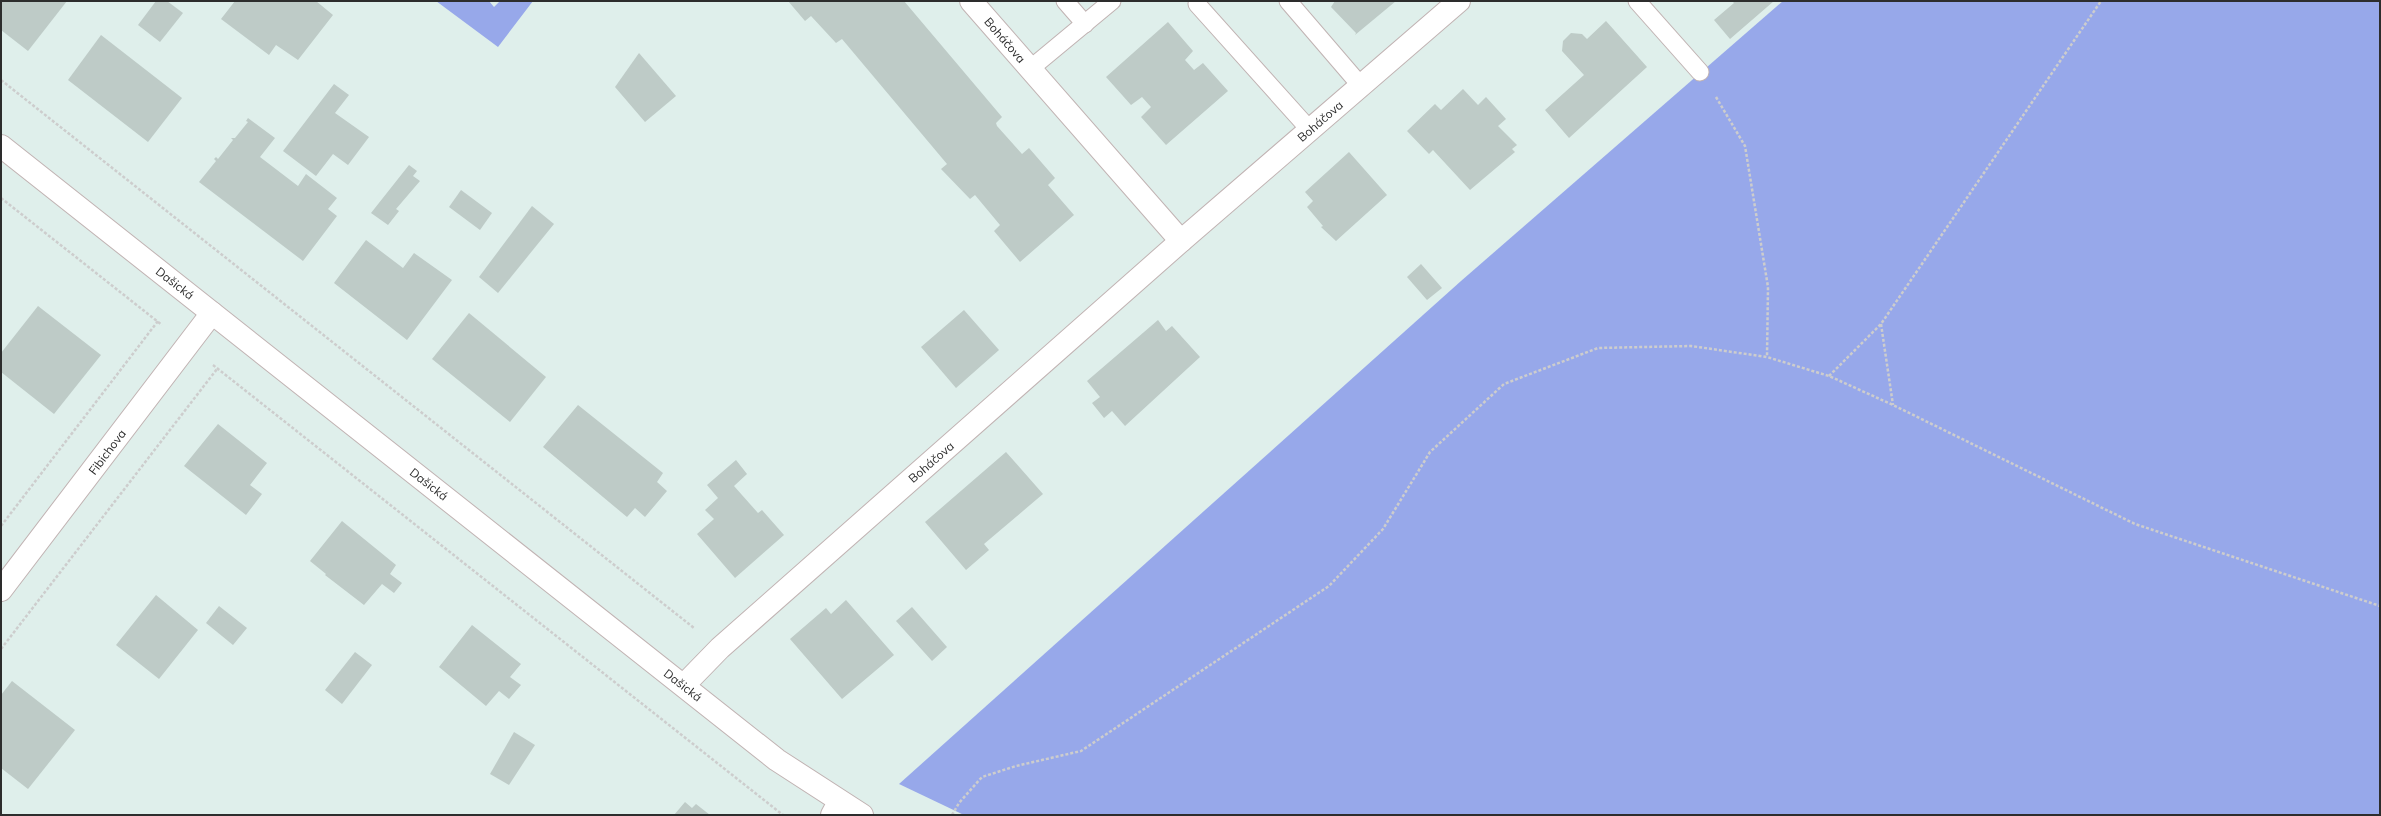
<svg xmlns="http://www.w3.org/2000/svg" width="2381" height="816" viewBox="0 0 2381 816" font-family="Mulish,sans-serif">
  <style>
    .green { fill: #97a8ea }
    .building { fill: #becbc7 }
    .lines { fill: none; stroke-linecap: round; stroke-linejoin: round }
    .lane-casing { stroke: #c1b3b3; stroke-width: 19 }
    .street-casing { stroke: #c1b3b3; stroke-width: 24 }
    .secondary-casing { stroke: #c1b3b3; stroke-width: 24 }
    .path { stroke: #cdcdcd; stroke-width: 2.5; stroke-dasharray: 3 2; stroke-linecap: butt }
    .lane { stroke: #fff; stroke-width: 17 }
    .street { stroke: #fff; stroke-width: 22 }
    .secondary { stroke: #fff; stroke-width: 22 }
    .labels { text-anchor: middle; dominant-baseline: central; stroke-width: 4; stroke-linejoin: round; paint-order: stroke }
    .street-label { font-size: 12px; fill: #2d2d2d; stroke: #fff }
  </style>
  <rect width="100%" height="100%" fill="#dfefeb"/>
  <g class="green">
    <path d="M 436,1 L 489,1 L 494,7 L 500,1 L 533,1 L 498,47 Z"/>
    <path d="M 1783,1 L 2380,1 L 2380,815 L 964,815 L 899,784 L 1461,281 Z"/>
  </g>
  <g class="building">
    <path d="M 1,1 L 67,1 L 28,51 L 1,30 Z"/>
    <path d="M 156,1 L 167,1 L 183,13 L 160,42 L 138,25 Z"/>
    <path d="M 235,1 L 316,1 L 333,15 L 298,60 L 276,45 L 269,55 L 221,19 Z"/>
    <path d="M 788,1 L 904,1 L 1002,117 L 996,123 L 997,126 L 1022,154 L 1029,148 L 1055,178 L 1048,185 L 1074,215 L 1020,262 L 994,231 L 1000,225 L 975,195 L 970,199 L 941,169 L 947,164 L 842,39 L 836,43 L 811,16 L 805,21 Z"/>
    <path d="M 1335,1 L 1396,1 L 1355,35 L 1356,33 L 1331,7 Z"/>
    <path d="M 1732,1 L 1774,1 L 1730,39 L 1714,20 L 1734,3 Z"/>
    <path d="M 1606,21 L 1647,67 L 1569,138 L 1545,110 L 1584,75 L 1562,51 L 1563,41 L 1571,33 L 1582,34 L 1587,39 Z"/>
    <path d="M 1168,22 L 1193,51 L 1185,60 L 1194,70 L 1203,63 L 1228,91 L 1166,145 L 1141,117 L 1151,107 L 1142,97 L 1131,105 L 1106,77 Z"/>
    <path d="M 101,35 L 182,98 L 148,142 L 68,80 Z"/>
    <path d="M 639,53 L 676,96 L 645,122 L 615,87 Z"/>
    <path d="M 334,84 L 349,95 L 335,113 L 369,137 L 348,165 L 333,154 L 316,176 L 283,151 Z"/>
    <path d="M 1463,89 L 1478,105 L 1486,97 L 1506,119 L 1498,126 L 1517,145 L 1512,149 L 1515,152 L 1470,190 L 1433,150 L 1429,154 L 1407,131 L 1435,104 L 1441,110 Z"/>
    <path d="M 248,118 L 275,138 L 260,157 L 298,186 L 306,174 L 337,198 L 328,209 L 337,216 L 303,261 L 199,182 L 216,161 L 214,159 L 216,157 L 218,159 L 233,140 L 231,138 L 235,138 L 248,122 L 246,121 Z"/>
    <path d="M 1349,152 L 1387,195 L 1336,241 L 1321,227 L 1323,226 L 1307,207 L 1313,201 L 1305,192 Z"/>
    <path d="M 409,165 L 417,171 L 413,176 L 420,181 L 396,209 L 399,211 L 388,225 L 371,213 Z"/>
    <path d="M 461,190 L 492,213 L 480,230 L 449,207 Z"/>
    <path d="M 532,206 L 554,224 L 498,293 L 479,277 Z"/>
    <path d="M 366,240 L 403,268 L 414,253 L 452,280 L 407,340 L 334,283 Z"/>
    <path d="M 1421,264 L 1442,288 L 1427,300 L 1407,277 Z"/>
    <path d="M 38,306 L 101,355 L 54,414 L 1,372 L 1,353 Z"/>
    <path d="M 964,310 L 999,350 L 956,388 L 921,347 Z"/>
    <path d="M 469,313 L 546,377 L 510,422 L 432,359 Z"/>
    <path d="M 1158,320 L 1166,331 L 1172,326 L 1200,357 L 1125,426 L 1112,411 L 1104,418 L 1092,403 L 1100,397 L 1087,381 Z"/>
    <path d="M 578,405 L 663,473 L 657,482 L 667,491 L 645,517 L 635,508 L 627,517 L 543,447 Z"/>
    <path d="M 218,424 L 267,463 L 250,485 L 262,494 L 246,515 L 184,466 Z"/>
    <path d="M 1006,452 L 1043,494 L 984,544 L 989,550 L 966,570 L 925,522 Z"/>
    <path d="M 736,460 L 747,474 L 734,486 L 758,513 L 762,510 L 784,535 L 735,578 L 697,534 L 714,519 L 705,510 L 718,498 L 707,485 Z"/>
    <path d="M 342,521 L 396,565 L 390,574 L 402,583 L 394,593 L 382,584 L 364,605 L 325,575 L 326,574 L 310,561 Z"/>
    <path d="M 156,595 L 198,630 L 159,679 L 116,645 Z"/>
    <path d="M 846,600 L 894,655 L 842,699 L 790,639 L 826,608 L 831,614 Z"/>
    <path d="M 219,606 L 247,628 L 233,645 L 206,623 Z"/>
    <path d="M 912,607 L 947,647 L 932,661 L 896,621 Z"/>
    <path d="M 472,625 L 521,664 L 510,677 L 521,685 L 509,699 L 499,691 L 486,706 L 439,667 Z"/>
    <path d="M 355,652 L 372,665 L 342,704 L 325,690 Z"/>
    <path d="M 12,681 L 75,730 L 28,789 L 1,768 L 1,695 Z"/>
    <path d="M 514,732 L 535,745 L 509,785 L 490,774 Z"/>
    <path d="M 685,802 L 692,808 L 696,804 L 710,815 L 674,815 Z"/>
  </g>
  <g class="lines">
    <g class="lane-casing">
      <g id="lane">
        <path d="M 1065,1 L 1085,24"/>
        <path d="M 1288,1 L 1361,86"/>
        <path d="M 1637,1 L 1700,72"/>
        <path d="M 1197,4 L 1310,130"/>
        <path d="M 1030,69 L 1112,1"/>
      </g>
    </g>
    <g class="street-casing">
      <g id="street">
        <path d="M 971,1 L 1181,241"/>
        <path d="M 1,590 L 212,313"/>
        <path d="M 684,685 L 720,648 L 1181,241 L 1459,1"/>
        <path d="M 832,815 L 839,802"/>
      </g>
    </g>
    <g class="secondary-casing">
      <path id="secondary" d="M 1,146 L 777,760 L 862,815"/>
    </g>
    <g class="path">
      <path d="M 1,80 L 694,628"/>
      <path d="M 1716,97 L 1745,146 L 1768,287 L 1767,357"/>
      <path d="M 1,198 L 162,325"/>
      <path d="M 1881,324 L 1893,405"/>
      <path d="M 213,365 L 783,815"/>
      <path d="M 1829,376 L 1881,324 L 2101,1"/>
      <path d="M 1,526 L 158,321"/>
      <path d="M 1,649 L 217,369"/>
      <path d="M 952,815 L 959,803 L 982,777 L 1016,766 L 1081,751 L 1329,586 L 1383,529 L 1430,452 L 1504,384 L 1598,348 L 1691,346 L 1767,357 L 1829,376 L 1893,405 L 2135,524 L 2380,606"/>
    </g>
    <use href="#lane" class="lane"/>
    <use href="#street" class="street"/>
    <use href="#secondary" class="secondary"/>
  </g>
  <g class="labels">
    <g class="street-label">
      <text transform="translate(1005 40) rotate(49)">Boháčova</text>
      <text transform="translate(1320 121) rotate(-41)">Boháčova</text>
      <text transform="translate(175 283) rotate(38)">Dašická</text>
      <text transform="translate(107 452) rotate(-53)">Fibichova</text>
      <text transform="translate(931 462) rotate(-41)">Boháčova</text>
      <text transform="translate(429 484) rotate(38)">Dašická</text>
      <text transform="translate(683 685) rotate(38)">Dašická</text>
    </g>
  </g>
  <rect width="2381" height="816" fill="none" stroke="#2d2d2d" stroke-width="4"/>
</svg>
